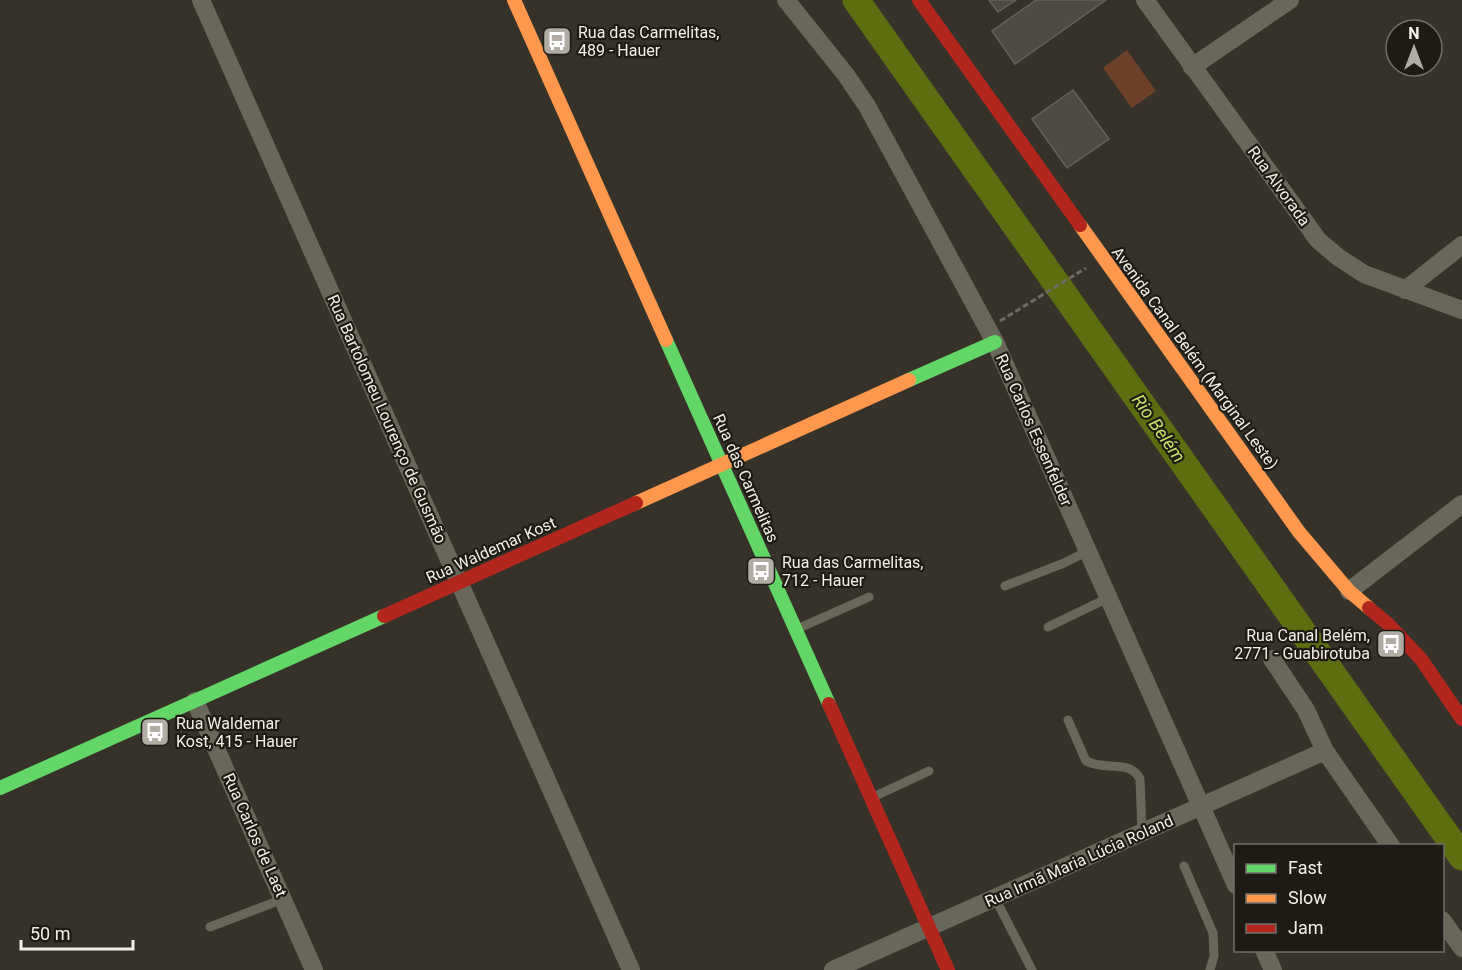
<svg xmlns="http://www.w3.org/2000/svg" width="1462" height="970" viewBox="0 0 1462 970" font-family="Roboto,sans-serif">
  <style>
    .green { fill: #6c4029 }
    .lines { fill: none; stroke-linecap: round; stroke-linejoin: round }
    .river { stroke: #5d6e11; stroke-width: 27 }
    .building { fill: #4e4a44; stroke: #64605a; stroke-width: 1.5 }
    .path { stroke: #6d6b61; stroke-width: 3; stroke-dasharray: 6 3; stroke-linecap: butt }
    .lane { stroke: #69675a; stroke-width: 9 }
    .street { stroke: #69675a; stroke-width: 18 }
    .fast { stroke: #63d668; stroke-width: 14 }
    .slow { stroke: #ff974d; stroke-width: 14 }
    .jam { stroke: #b3261e; stroke-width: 14 }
    .labels { text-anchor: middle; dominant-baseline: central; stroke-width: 4.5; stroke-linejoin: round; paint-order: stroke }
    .poi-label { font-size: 16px; fill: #f3eee6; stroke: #1e1b15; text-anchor: start }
    .street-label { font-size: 16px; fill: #f3eee6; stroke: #1e1b15 }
    .water-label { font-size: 18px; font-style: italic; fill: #c6e269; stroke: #1e1b15 }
  </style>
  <rect width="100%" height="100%" fill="#36322a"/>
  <path class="green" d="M 1127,50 L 1156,91 L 1132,108 L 1103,68 Z"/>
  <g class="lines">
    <path class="river" d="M 856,0 L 1462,857"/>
  </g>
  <g class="building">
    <path d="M 989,0 L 1016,0 L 998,12 Z"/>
    <path d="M 1036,0 L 1106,0 L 1015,64 L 992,31 Z"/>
    <path d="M 1073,90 L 1109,139 L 1067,168 L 1032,119 Z"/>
  </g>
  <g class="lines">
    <path class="path" d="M 1000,321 L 1086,268"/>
    <g class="lane">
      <path d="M 1005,586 L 1064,563 L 1088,551"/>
      <path d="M 1048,627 L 1108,598"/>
      <path d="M 797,629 L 869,597"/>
      <path d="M 1068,720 L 1086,761 C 1091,763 1096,765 1101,765 C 1116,768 1132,763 1140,779 L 1142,833"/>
      <path d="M 871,798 L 929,771"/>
      <path d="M 1184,866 L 1213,933 L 1214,956 L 1210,970"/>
      <path d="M 995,898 L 1032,970"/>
      <path d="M 210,927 L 283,899"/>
    </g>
    <g class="street">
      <path d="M 201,0 L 631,970"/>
      <path d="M 786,0 L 846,75 L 867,106 L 995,342 L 1236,885"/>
      <path d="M 1145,0 L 1318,240 L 1338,257 L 1364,274 L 1462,310"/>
      <path d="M 1192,67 L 1290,0"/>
      <path d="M 1405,290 L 1462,245"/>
      <path d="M 1349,591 L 1462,504"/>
      <path d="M 1272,659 L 1306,710 L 1325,751 L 1391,846"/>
      <path d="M 195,701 L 314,970"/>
      <path d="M 1442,920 L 1462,948"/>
      <path d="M 1264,950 L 1273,970"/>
      <path d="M 833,970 L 1325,751"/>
    </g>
    <g class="fast">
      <path d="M 666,340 L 829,704"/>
      <path d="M 909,380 L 995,342"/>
      <path d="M 0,788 L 384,616"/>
    </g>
    <g class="slow">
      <path d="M 514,0 L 666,340"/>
      <path d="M 1080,225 L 1299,532 L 1349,591 L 1369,608"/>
      <path d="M 636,503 L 909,380"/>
    </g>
    <g class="jam">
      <path d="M 919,0 L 1080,225"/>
      <path d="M 1369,608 L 1388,624 L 1421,659 L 1462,719"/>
      <path d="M 384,616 L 636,503"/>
      <path d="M 829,704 L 948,970"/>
    </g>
  </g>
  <defs>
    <g id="bus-square" transform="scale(1.5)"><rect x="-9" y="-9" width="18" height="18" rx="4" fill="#b1aca4" stroke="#1e1b15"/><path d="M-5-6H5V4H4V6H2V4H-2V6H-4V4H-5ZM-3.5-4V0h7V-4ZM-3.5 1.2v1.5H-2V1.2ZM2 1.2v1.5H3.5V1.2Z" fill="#fff"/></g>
  </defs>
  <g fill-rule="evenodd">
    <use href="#bus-square" x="557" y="41"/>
    <use href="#bus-square" x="761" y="571"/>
    <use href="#bus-square" x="1391" y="644"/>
    <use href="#bus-square" x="155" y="732"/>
  </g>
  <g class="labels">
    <g class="poi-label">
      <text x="578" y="32">Rua das Carmelitas,<tspan x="578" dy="18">489 - Hauer</tspan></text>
      <text x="782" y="562">Rua das Carmelitas,<tspan x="782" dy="18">712 - Hauer</tspan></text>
      <text x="1370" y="635" text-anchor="end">Rua Canal Belém,<tspan x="1370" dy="18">2771 - Guabirotuba</tspan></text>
      <text x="176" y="723">Rua Waldemar<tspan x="176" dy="18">Kost, 415 - Hauer</tspan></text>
    </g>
    <g class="street-label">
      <text transform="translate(1279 186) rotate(54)">Rua Alvorada</text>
      <text transform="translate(1195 358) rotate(54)">Avenida Canal Belém (Marginal Leste)</text>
      <text transform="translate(387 419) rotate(66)">Rua Bartolomeu Lourenço de Gusmão</text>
      <text transform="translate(1034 430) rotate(66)">Rua Carlos Essenfelder</text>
      <text transform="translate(746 478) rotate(66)">Rua das Carmelitas</text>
      <text transform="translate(491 550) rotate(-24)">Rua Waldemar Kost</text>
      <text transform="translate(255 835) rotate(66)">Rua Carlos de Laet</text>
      <text transform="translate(1079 861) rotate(-24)">Rua Irmã Maria Lúcia Roland</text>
    </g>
    <g class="water-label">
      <text transform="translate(1159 428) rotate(55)">Rio Belém</text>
    </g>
  </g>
  <rect x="1234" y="844" width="210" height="108" fill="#1e1b15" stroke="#736f69" stroke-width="1.5"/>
  <rect x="1246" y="864" width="30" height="9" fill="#63d668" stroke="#736f69" stroke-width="1.5"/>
  <text x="1288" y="874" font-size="18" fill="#f3eee6">Fast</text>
  <rect x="1246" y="894" width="30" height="9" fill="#ff974d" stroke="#736f69" stroke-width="1.5"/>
  <text x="1288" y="904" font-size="18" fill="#f3eee6">Slow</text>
  <rect x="1246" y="924" width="30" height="9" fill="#b3261e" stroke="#736f69" stroke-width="1.5"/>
  <text x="1288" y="934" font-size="18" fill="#f3eee6">Jam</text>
  <g transform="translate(1414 48)"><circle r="28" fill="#1e1b15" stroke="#736f69" stroke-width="1.5"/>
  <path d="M0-4.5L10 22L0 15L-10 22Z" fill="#b1aca4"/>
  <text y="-9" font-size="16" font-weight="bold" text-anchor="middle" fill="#f3eee6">N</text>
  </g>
  <path d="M21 940v9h112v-9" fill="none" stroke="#f3eee6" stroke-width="3"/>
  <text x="30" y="940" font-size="18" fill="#f3eee6" stroke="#1e1b15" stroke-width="4.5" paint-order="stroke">50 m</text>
</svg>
